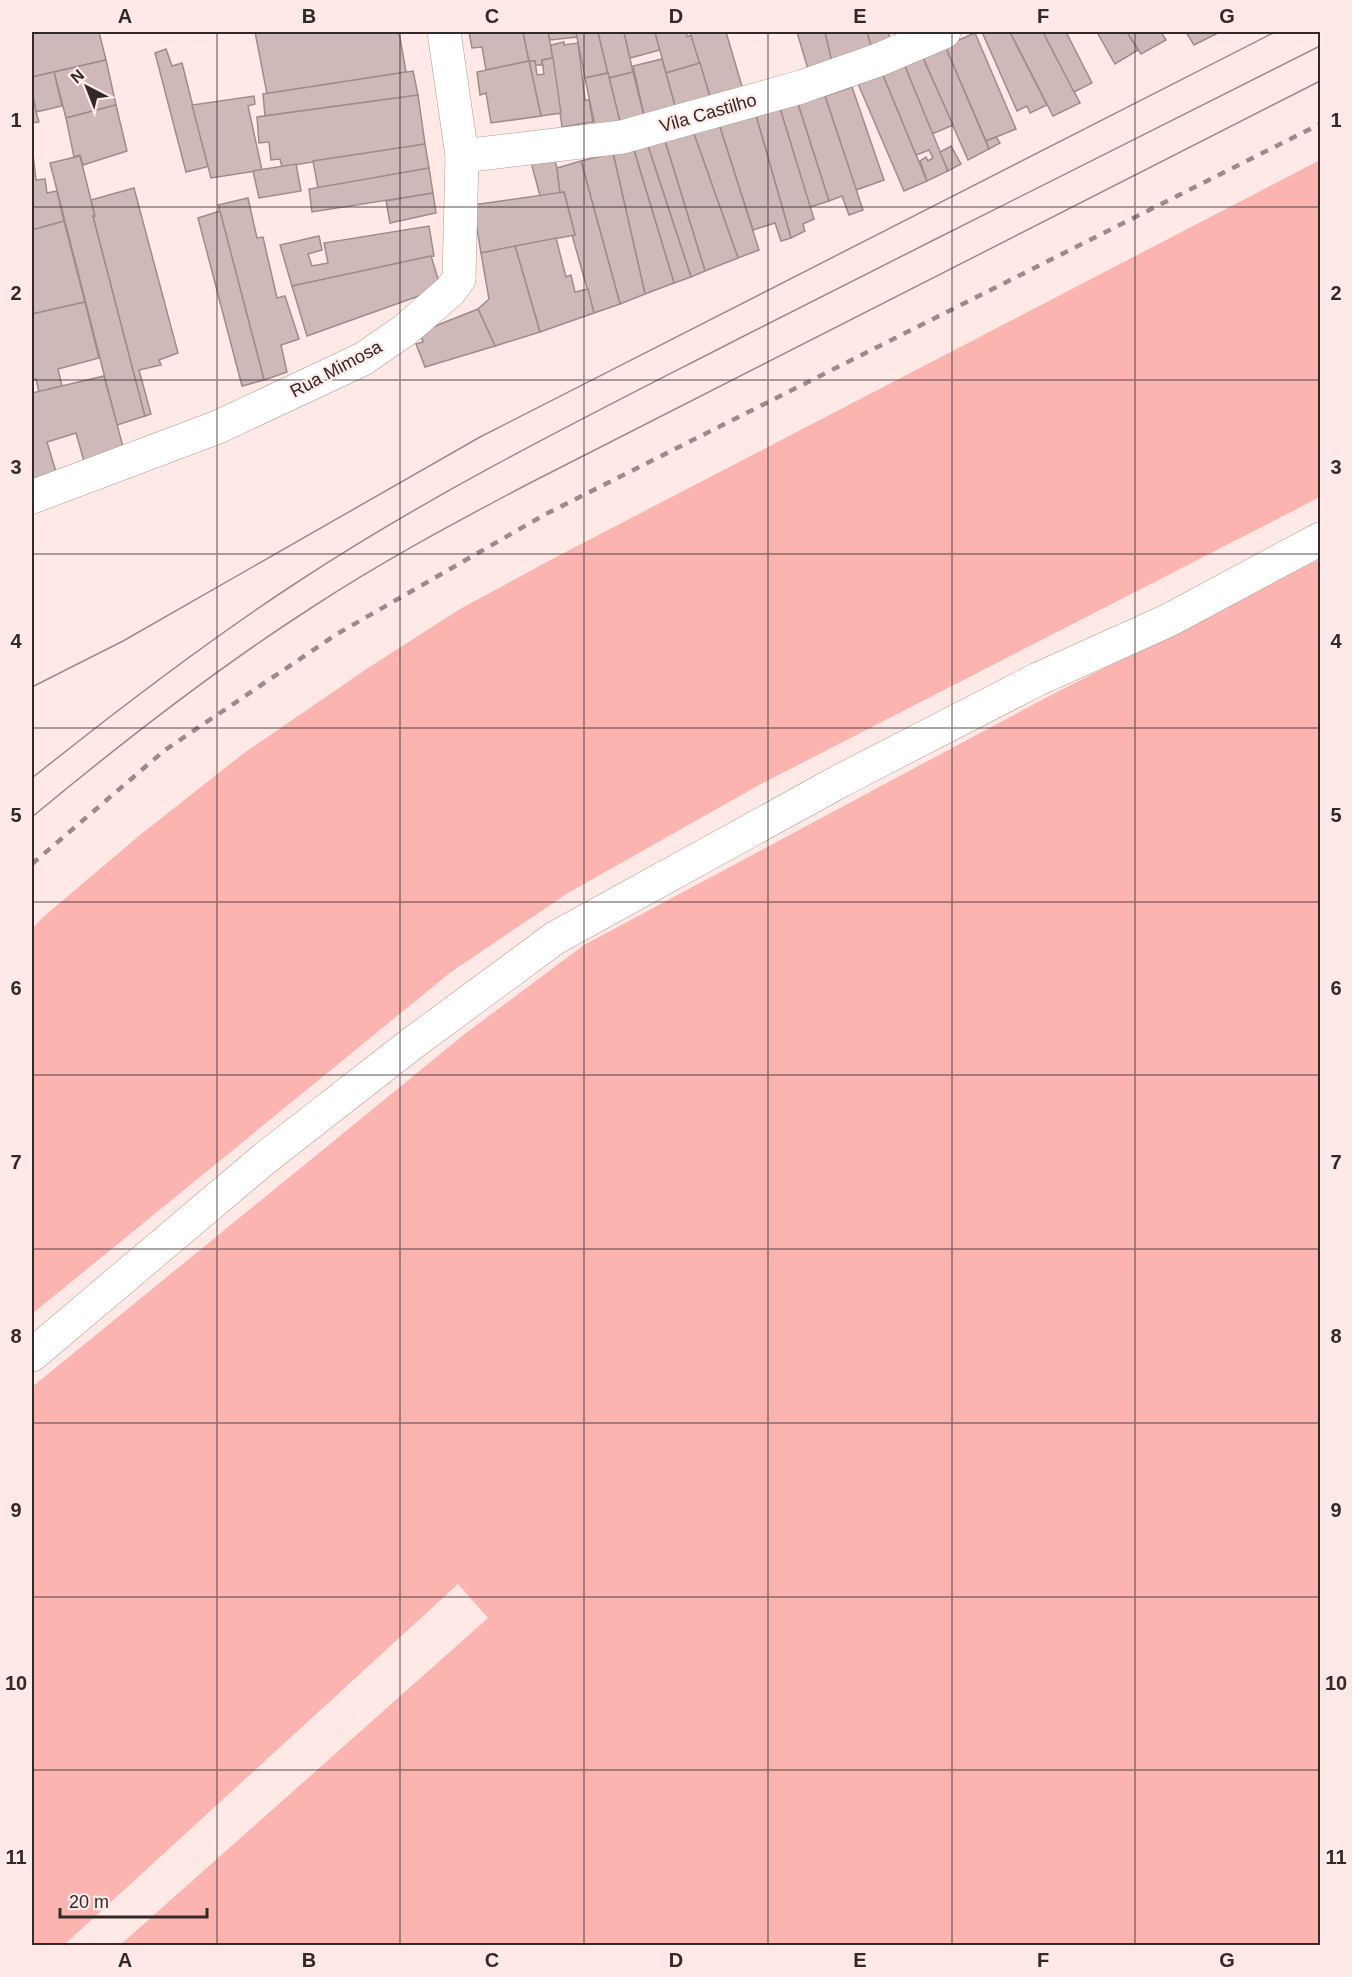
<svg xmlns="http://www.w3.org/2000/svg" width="1352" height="1977" viewBox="0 0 1352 1977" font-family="Helvetica,sans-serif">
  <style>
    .green { fill: #fbb4b0 }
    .building { fill: #ceb9b8; stroke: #9f8b89; stroke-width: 1.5 }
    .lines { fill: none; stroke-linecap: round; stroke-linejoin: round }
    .minor-casing { stroke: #b09b9a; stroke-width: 34 }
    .minor { stroke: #fff; stroke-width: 33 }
    .tram { stroke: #9b8c8a; stroke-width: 1.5 }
    .rail { stroke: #9b8c8a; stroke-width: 4.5; stroke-dasharray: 8 8; stroke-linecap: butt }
    .grid { fill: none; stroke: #322a29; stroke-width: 1.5; stroke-opacity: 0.55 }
    .labels { text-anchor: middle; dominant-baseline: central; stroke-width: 4.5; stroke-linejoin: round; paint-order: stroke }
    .street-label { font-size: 18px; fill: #322a29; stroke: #ffe9e7 }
    .neatline { fill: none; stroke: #322a29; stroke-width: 2 }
    .grid-label { font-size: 20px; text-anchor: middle; font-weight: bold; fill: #322a29 }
  </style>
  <rect width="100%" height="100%" fill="#ffe9e7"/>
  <g class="green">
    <path d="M 1320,160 L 1320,497 L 759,785 L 568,893 L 451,972 L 32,1314 L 32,929 L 42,918 L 140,835 L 244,753 L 368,668 L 460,609 L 558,556 Z"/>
    <path d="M 1320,559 L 1320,1945 L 120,1945 L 488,1618 L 458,1584 L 64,1945 L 32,1946 L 32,1387 L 466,1033 L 584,945 L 1053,694 Z"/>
  </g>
  <g class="building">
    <path d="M 32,32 L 99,32 L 106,60 L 32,77 Z"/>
    <path d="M 255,32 L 399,32 L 406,72 L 267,94 Z"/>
    <path d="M 469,32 L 523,32 L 529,61 L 486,70 L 482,47 L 472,48 Z"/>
    <path d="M 523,32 L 548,32 L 553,58 L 542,60 L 542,65 L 535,65 L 535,61 L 529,61 Z"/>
    <path d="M 548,32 L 576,32 L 577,37 L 550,40 Z"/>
    <path d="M 576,32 L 598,32 L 608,73 L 585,78 Z"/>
    <path d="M 598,32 L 624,32 L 633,72 L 609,78 Z"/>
    <path d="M 624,32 L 655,32 L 660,50 L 630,58 Z"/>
    <path d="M 655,32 L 686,32 L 687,37 L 691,35 L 700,63 L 666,73 Z"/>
    <path d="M 690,32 L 726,32 L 746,100 L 713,107 Z"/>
    <path d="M 797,32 L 825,32 L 834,68 L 810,76 Z"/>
    <path d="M 825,32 L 867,32 L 876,60 L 834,71 Z"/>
    <path d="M 867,32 L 888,32 L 891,42 L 872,49 Z"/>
    <path d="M 982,32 L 1010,32 L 1047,105 L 1030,113 L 1027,106 L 1017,111 Z"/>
    <path d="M 1010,32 L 1043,32 L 1080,103 L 1053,116 Z"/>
    <path d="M 1043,32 L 1066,32 L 1092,83 L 1074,92 Z"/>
    <path d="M 1097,32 L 1127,32 L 1138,50 L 1115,64 Z"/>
    <path d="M 1127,32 L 1161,32 L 1166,40 L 1141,54 Z"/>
    <path d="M 1186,32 L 1220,32 L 1194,45 Z"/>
    <path d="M 975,33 L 1016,129 L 986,141 L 945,46 Z"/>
    <path d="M 564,42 L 564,45 L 578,43 L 585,100 L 589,100 L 593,122 L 562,127 L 551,47 L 551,45 Z"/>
    <path d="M 945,46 L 989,149 L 968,160 L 921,53 Z"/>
    <path d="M 166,49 L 172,66 L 182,63 L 208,166 L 206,167 L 186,172 L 155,53 Z"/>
    <path d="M 922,56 L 953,125 L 932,134 L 904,64 Z"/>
    <path d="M 553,58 L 561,113 L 541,116 L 529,61 L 535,61 L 537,75 L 544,74 L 542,60 Z"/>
    <path d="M 662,59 L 678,116 L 646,124 L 633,66 Z"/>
    <path d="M 106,60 L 116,105 L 66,118 L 54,72 Z"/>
    <path d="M 529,61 L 541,116 L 491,123 L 486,93 L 480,95 L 477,72 Z"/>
    <path d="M 700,63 L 713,107 L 678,116 L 666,73 Z"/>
    <path d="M 878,63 L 927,181 L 904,191 L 853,72 Z"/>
    <path d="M 904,64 L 948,171 L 927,181 L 920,161 L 926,157 L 928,161 L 933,158 L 929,150 L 916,155 L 881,70 Z"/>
    <path d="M 413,71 L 418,95 L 265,116 L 263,94 Z"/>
    <path d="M 54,72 L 62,106 L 36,112 L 32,91 L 32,77 Z"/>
    <path d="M 633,72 L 646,124 L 622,130 L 609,78 Z"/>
    <path d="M 608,73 L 622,130 L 597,136 L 585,78 Z"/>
    <path d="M 852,87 L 884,180 L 856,190 L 825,96 Z"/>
    <path d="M 32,91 L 36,112 L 39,122 L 32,123 Z"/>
    <path d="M 418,95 L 425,144 L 282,167 L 280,159 L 271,160 L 269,142 L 259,143 L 257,117 Z"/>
    <path d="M 254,96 L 255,104 L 248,106 L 262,170 L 211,178 L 192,105 Z"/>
    <path d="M 825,96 L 863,210 L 849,215 L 842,196 L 829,201 L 798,104 Z"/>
    <path d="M 798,104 L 829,201 L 810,207 L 779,105 Z"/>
    <path d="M 116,105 L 127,151 L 83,165 L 80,155 L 74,157 L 66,118 Z"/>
    <path d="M 779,105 L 814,219 L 803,224 L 805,231 L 791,238 L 755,112 Z"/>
    <path d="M 755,112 L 791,238 L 781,241 L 775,223 L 753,230 L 719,124 Z"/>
    <path d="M 719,124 L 759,250 L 738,258 L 693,131 Z"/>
    <path d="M 693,131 L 738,258 L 705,271 L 665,141 Z"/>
    <path d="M 996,137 L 1000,143 L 989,149 L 986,141 Z"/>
    <path d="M 665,141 L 705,271 L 691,277 L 648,146 Z"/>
    <path d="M 425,144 L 429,168 L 318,188 L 313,161 Z"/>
    <path d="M 32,146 L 36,180 L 45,179 L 47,193 L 57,191 L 64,221 L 32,230 Z"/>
    <path d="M 648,146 L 691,277 L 674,283 L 634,150 Z"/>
    <path d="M 951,146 L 961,164 L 948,171 L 940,152 Z"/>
    <path d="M 633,147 L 674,283 L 645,294 L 613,153 Z"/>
    <path d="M 613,153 L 645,294 L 620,304 L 581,161 Z"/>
    <path d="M 553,155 L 557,168 L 560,193 L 540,196 L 531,162 Z"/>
    <path d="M 80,156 L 95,216 L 93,216 L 145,416 L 117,425 L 50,163 Z"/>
    <path d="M 581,161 L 620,304 L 594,313 L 572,235 L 575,235 L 564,192 L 560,193 L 557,168 Z"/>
    <path d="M 296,164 L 301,191 L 259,198 L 253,171 Z"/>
    <path d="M 429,168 L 433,193 L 312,212 L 309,189 Z"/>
    <path d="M 134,188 L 178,353 L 159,360 L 161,365 L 139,370 L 151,414 L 145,416 L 93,216 L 95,216 L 91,200 Z"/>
    <path d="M 564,192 L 575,235 L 481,253 L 473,205 Z"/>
    <path d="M 433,193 L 436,213 L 390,223 L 386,201 Z"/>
    <path d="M 248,198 L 257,238 L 263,237 L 277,298 L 285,296 L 299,339 L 281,345 L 287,372 L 264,380 L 218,205 Z"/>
    <path d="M 220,211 L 264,380 L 242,386 L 198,218 Z"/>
    <path d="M 64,221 L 85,302 L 32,314 L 32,230 Z"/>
    <path d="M 429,226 L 434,256 L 292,286 L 280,245 L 319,236 L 322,250 L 308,254 L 312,266 L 328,263 L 324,243 Z"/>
    <path d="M 556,238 L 566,277 L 571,275 L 575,292 L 588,289 L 594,313 L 540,332 L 515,246 Z"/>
    <path d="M 515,246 L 540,332 L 495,346 L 478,309 L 489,299 L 481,253 Z"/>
    <path d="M 431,256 L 441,288 L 307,336 L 292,286 Z"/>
    <path d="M 85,302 L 99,358 L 58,369 L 62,386 L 39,392 L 36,379 L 32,380 L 32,314 Z"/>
    <path d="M 478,309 L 495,346 L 425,367 L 416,344 L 423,342 L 420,332 Z"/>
    <path d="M 104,376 L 126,458 L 87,472 L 76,433 L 47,442 L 59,482 L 32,492 L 32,393 Z"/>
  </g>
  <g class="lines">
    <g class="minor-casing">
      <g id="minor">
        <path d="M 462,156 L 622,137 L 801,87 L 878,60 L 944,32"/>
        <path d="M 32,497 L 218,427 L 363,359 L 405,330 L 450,291 L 459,279 L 462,156 L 444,32"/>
        <path d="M 32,1355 L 264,1159 L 410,1045 L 555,938 L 840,781 L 1036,680 L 1169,620 L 1320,539"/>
      </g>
    </g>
    <use href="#minor" class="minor"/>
    <g class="tram">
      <path d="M 32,687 L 123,641 L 480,437 L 1275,32"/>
      <path d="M 32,778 C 117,710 204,643 296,583 C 437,490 590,415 740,338 C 933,240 1127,143 1320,46"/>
      <path d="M 32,817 C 121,743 213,671 311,608 C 381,562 454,523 528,484 L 1320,81"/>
    </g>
    <path class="rail" d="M 32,864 L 165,750 L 337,634 L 544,515 L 1320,124"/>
  </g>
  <path class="grid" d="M 217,32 L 217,1946M 400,32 L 400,1946M 584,32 L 584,1946M 768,32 L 768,1946M 952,32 L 952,1946M 1135,32 L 1135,1946M 32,207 L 1320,207M 32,380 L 1320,380M 32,554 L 1320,554M 32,728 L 1320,728M 32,902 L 1320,902M 32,1075 L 1320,1075M 32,1249 L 1320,1249M 32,1423 L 1320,1423M 32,1597 L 1320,1597M 32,1770 L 1320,1770"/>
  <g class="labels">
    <g class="street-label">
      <text transform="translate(708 113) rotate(-16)">Vila Castilho</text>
      <text transform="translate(336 369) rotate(-28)">Rua Mimosa</text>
    </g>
  </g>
  <rect width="1352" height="1977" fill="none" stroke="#ffe9e7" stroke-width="66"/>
  <g transform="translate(87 87) rotate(318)" stroke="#ffe9e7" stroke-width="4.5" paint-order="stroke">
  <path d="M0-4.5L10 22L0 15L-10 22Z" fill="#322a29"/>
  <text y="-9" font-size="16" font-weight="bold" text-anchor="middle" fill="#322a29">N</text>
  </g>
  <path d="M60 1908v9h147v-9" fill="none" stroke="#322a29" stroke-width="3"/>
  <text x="69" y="1908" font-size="18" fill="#322a29" stroke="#ffe9e7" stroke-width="4.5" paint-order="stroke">20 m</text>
  <rect x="33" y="33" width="1286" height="1911" class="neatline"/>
  <g class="grid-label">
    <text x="125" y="23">A</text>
    <text x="309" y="23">B</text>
    <text x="492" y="23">C</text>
    <text x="676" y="23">D</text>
    <text x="860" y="23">E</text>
    <text x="1043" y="23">F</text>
    <text x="1227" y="23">G</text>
    <text x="16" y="127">1</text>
    <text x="1336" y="127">1</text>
    <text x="16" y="300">2</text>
    <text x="1336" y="300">2</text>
    <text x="16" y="474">3</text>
    <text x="1336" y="474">3</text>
    <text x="16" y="648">4</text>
    <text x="1336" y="648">4</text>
    <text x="16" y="822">5</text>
    <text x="1336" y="822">5</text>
    <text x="16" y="995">6</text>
    <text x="1336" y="995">6</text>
    <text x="16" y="1169">7</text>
    <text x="1336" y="1169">7</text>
    <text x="16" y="1343">8</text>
    <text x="1336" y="1343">8</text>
    <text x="16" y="1517">9</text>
    <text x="1336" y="1517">9</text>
    <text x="16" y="1690">10</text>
    <text x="1336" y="1690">10</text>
    <text x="16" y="1864">11</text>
    <text x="1336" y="1864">11</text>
    <text x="125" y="1967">A</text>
    <text x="309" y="1967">B</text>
    <text x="492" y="1967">C</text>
    <text x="676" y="1967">D</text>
    <text x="860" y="1967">E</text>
    <text x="1043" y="1967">F</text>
    <text x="1227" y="1967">G</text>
  </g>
</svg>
